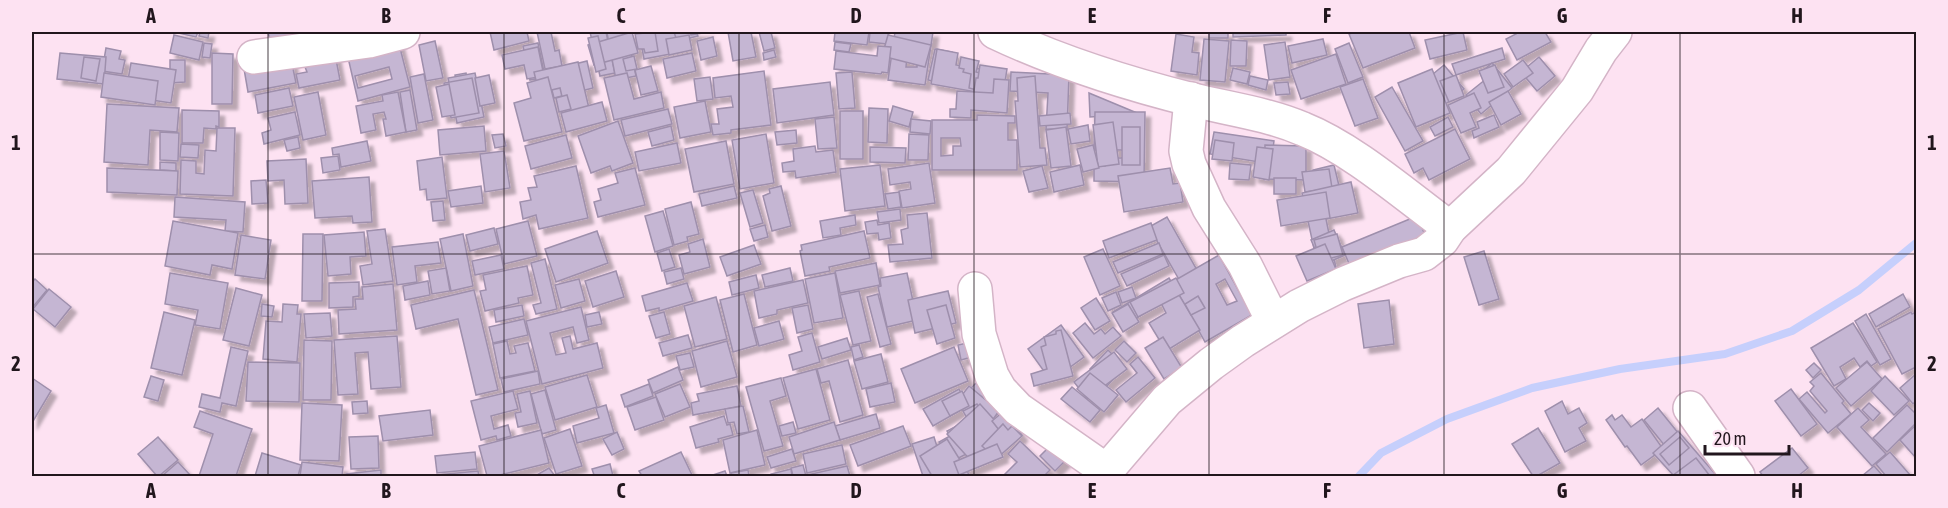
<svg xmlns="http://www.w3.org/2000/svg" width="1948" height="508" viewBox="0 0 1948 508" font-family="'Asap Condensed',sans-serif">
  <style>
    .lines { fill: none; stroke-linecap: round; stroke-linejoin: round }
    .stream { stroke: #c6cffc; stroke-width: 8 }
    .building { fill: #c5b6d3; stroke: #9e8fac; stroke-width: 1.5; fill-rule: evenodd; filter: url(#shadow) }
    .minor-casing { stroke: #d4b4c7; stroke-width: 36 }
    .minor { stroke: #fff; stroke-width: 33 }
    .grid { fill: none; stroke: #21161d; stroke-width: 1.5; stroke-opacity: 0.55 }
    .neatline { fill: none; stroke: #21161d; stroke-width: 2 }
    .grid-label { font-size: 20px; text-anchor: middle; font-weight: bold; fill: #21161d }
  </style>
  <defs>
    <filter id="shadow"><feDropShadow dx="5.5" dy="5.5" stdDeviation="1.5" flood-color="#0004"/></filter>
  </defs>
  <rect width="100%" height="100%" fill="#fde2f2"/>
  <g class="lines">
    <path class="stream" d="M 1359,476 L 1381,453 L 1447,419 L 1532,388 L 1620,369 L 1725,354 L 1792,331 L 1859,290 L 1916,243"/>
  </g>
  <g class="building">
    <path d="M 174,32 L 198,32 L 196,37 Z"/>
    <path d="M 200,32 L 209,32 L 208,38 L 199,36 Z"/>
    <path d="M 268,32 L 311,32 L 312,40 L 271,45 Z"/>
    <path d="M 490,32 L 527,32 L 529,41 L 494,50 Z"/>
    <path d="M 537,32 L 551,32 L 555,51 L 559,50 L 562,66 L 545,69 Z"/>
    <path d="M 590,32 L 606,32 L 615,73 L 600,76 Z"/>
    <path d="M 614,32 L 627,32 L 636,76 L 616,80 L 607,33 Z"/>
    <path d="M 632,32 L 638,53 L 594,65 L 588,45 Z"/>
    <path d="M 639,32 L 678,32 L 681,52 L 644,59 Z"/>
    <path d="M 655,32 L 658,51 L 645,53 L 644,49 L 638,49 L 635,34 Z"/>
    <path d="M 674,32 L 696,32 L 698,36 L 677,41 Z"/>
    <path d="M 690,32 L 709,32 L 691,35 Z"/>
    <path d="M 728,32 L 751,32 L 756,57 L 733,61 Z"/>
    <path d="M 759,32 L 771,32 L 775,48 L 764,51 Z"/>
    <path d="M 835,32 L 869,32 L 867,45 L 834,41 Z"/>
    <path d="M 870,32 L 889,32 L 887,44 L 869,42 Z"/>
    <path d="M 895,32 L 933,32 L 925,85 L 888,80 ZM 908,46 L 918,47 L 917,67 L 906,67 Z"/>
    <path d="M 1173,32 L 1228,32 L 1228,38 L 1209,38 L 1209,33 Z"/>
    <path d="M 1233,32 L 1286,32 L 1286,35 L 1233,37 Z"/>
    <path d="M 1355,32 L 1409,32 L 1415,48 L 1363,68 L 1349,34 Z"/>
    <path d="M 1463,32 L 1467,50 L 1430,59 L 1425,40 Z"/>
    <path d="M 1515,32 L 1545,32 L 1551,42 L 1517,60 L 1506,39 L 1516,34 Z"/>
    <path d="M 1176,34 L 1194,37 L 1192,52 L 1199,53 L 1197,75 L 1171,71 Z"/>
    <path d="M 174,35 L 203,42 L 199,60 L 170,53 Z"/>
    <path d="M 689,35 L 692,50 L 669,55 L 666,39 Z"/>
    <path d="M 888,35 L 931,45 L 925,67 L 882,56 Z"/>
    <path d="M 598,36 L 606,69 L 596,72 L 588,38 Z"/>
    <path d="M 713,37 L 717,56 L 701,60 L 697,41 Z"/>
    <path d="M 1204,39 L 1229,41 L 1225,82 L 1200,80 Z"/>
    <path d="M 1323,39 L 1327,55 L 1292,63 L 1288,46 Z"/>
    <path d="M 398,40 L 410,87 L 358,101 L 347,53 ZM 389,67 L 392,79 L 358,88 L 355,76 Z"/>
    <path d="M 1231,40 L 1247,41 L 1246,66 L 1230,66 Z"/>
    <path d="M 435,41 L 443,78 L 426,81 L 419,45 Z"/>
    <path d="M 835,42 L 851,44 L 849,52 L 834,50 Z"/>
    <path d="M 1285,42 L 1290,77 L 1269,80 L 1264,45 Z"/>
    <path d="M 204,43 L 212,44 L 210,58 L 202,57 Z"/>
    <path d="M 538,43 L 545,77 L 530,80 L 523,46 Z"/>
    <path d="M 1349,43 L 1363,77 L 1348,83 L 1335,49 Z"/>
    <path d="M 878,46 L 891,47 L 888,73 L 882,72 L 881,74 L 834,69 L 836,51 L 877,56 Z"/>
    <path d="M 538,47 L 544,76 L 527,79 L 524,65 L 505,69 L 502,55 Z"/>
    <path d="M 106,48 L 121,51 L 119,59 L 125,60 L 122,74 L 102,71 Z"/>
    <path d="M 1502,48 L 1505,59 L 1456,75 L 1452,64 Z"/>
    <path d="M 935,49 L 952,52 L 949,67 L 962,69 L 958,87 L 928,80 Z"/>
    <path d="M 937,49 L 958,53 L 956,65 L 980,69 L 976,92 L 931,84 Z"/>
    <path d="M 774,50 L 776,57 L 764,60 L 763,53 Z"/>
    <path d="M 60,53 L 106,57 L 104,84 L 57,79 Z"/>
    <path d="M 212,53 L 233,54 L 232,104 L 212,104 Z"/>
    <path d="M 692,53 L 696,71 L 667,78 L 663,59 Z"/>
    <path d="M 290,54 L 296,83 L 248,92 L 243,63 Z"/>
    <path d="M 335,54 L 340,80 L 299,88 L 296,74 L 307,72 L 305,67 L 325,63 Z"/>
    <path d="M 1336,54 L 1346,84 L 1301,99 L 1291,70 Z"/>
    <path d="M 634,56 L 637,69 L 626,71 L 623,59 Z"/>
    <path d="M 84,57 L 100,59 L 96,81 L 81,78 Z"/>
    <path d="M 961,57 L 979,61 L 976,72 L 987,75 L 984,92 L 969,88 L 971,74 L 963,72 L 964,69 L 959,68 Z"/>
    <path d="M 1539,57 L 1555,76 L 1537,91 L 1521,72 Z"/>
    <path d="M 170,60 L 185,60 L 185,82 L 170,83 Z"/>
    <path d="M 1523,60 L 1533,73 L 1513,87 L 1504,74 Z"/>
    <path d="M 587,61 L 593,88 L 554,98 L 547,71 Z"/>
    <path d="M 578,62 L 592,121 L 569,127 L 560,88 L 539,93 L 534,72 Z"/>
    <path d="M 131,63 L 176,70 L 171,103 L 125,96 Z"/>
    <path d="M 1492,63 L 1512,88 L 1481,114 L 1466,95 L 1486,79 L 1480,73 Z"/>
    <path d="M 980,65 L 1007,69 L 1001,107 L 972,103 L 976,78 L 978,78 Z"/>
    <path d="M 1444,65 L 1464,89 L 1442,107 L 1422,83 Z"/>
    <path d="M 1495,65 L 1504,87 L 1488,93 L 1479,71 Z"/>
    <path d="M 651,66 L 658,91 L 641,95 L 635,70 Z"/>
    <path d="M 1233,68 L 1250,72 L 1247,84 L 1230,80 Z"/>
    <path d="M 1432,69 L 1450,113 L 1416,127 L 1398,83 Z"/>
    <path d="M 764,71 L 771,125 L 731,130 L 731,133 L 713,135 L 711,124 L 719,124 L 717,109 L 733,107 L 731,96 L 715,98 L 713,78 Z"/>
    <path d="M 852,72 L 855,108 L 839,109 L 836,73 Z"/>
    <path d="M 1011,72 L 1069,75 L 1067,130 L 1046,129 L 1048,93 L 1010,91 Z"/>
    <path d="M 104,73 L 158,81 L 155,105 L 101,97 Z"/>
    <path d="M 466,73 L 468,83 L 457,85 L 455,75 Z"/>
    <path d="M 475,73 L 484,117 L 457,123 L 448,78 Z"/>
    <path d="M 627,73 L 634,99 L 661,92 L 664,108 L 614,120 L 604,78 Z"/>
    <path d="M 424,74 L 433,120 L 418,123 L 410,77 Z"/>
    <path d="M 489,75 L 495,103 L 480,106 L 475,78 Z"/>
    <path d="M 1456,75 L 1464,96 L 1449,102 L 1440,81 Z"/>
    <path d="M 1035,76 L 1040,148 L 1045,148 L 1047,165 L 1020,167 L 1015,101 L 1018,101 L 1017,78 Z"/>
    <path d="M 1250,76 L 1268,80 L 1266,90 L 1248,85 Z"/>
    <path d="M 548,77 L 562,132 L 524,141 L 514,103 L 531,98 L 527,83 Z"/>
    <path d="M 710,77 L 713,99 L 697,101 L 694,79 Z"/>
    <path d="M 472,78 L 479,113 L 451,118 L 444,83 Z"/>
    <path d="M 994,79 L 1009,80 L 1007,113 L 971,110 L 971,118 L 950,117 L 950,109 L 956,109 L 957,91 L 993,93 Z"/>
    <path d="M 1363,79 L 1378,118 L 1355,126 L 1340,87 Z"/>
    <path d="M 830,82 L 834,115 L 777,123 L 773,89 Z"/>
    <path d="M 1288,82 L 1290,94 L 1276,95 L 1274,83 Z"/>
    <path d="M 449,84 L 455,115 L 442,117 L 436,87 Z"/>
    <path d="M 1392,87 L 1423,141 L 1405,151 L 1375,97 Z"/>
    <path d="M 289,88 L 293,106 L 258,113 L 255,95 Z"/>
    <path d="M 410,90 L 417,130 L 406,132 L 400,92 Z"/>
    <path d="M 1508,91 L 1521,114 L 1501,125 L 1489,102 Z"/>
    <path d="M 318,92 L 326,135 L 303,140 L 294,97 Z"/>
    <path d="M 398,92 L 406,132 L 386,136 L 383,119 L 386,119 L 384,112 L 373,114 L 376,130 L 361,133 L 356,106 L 383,101 L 382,95 Z"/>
    <path d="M 1089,93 L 1137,113 L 1139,114 L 1090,117 Z"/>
    <path d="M 1474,93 L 1481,108 L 1470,113 L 1476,127 L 1461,133 L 1448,105 Z"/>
    <path d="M 567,95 L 571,109 L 559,112 L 556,98 Z"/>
    <path d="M 705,101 L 711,132 L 680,138 L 674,107 Z"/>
    <path d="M 602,102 L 607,121 L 566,132 L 561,113 Z"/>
    <path d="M 107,104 L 179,108 L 177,132 L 150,130 L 148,165 L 104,162 Z"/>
    <path d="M 893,106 L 913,112 L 909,127 L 889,121 Z"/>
    <path d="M 869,108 L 888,109 L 887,143 L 868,142 Z"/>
    <path d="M 668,109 L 672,124 L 625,136 L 621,120 Z"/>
    <path d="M 182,110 L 219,111 L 219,127 L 216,126 L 216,129 L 204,128 L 203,143 L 182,143 Z"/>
    <rect x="840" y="111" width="23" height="48"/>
    <path d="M 295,112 L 300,135 L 264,144 L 262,133 L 271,130 L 268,118 Z"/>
    <path d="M 1095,112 L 1145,112 L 1144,182 L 1094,181 L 1094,166 L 1105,166 L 1105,158 L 1125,158 L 1125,150 L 1094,150 Z"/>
    <path d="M 1070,113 L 1071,124 L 1040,126 L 1039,116 Z"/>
    <path d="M 977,115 L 1015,116 L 1015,123 L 1008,123 L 1008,140 L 1017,140 L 1017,170 L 932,170 L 932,120 L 977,120 ZM 941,138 L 960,138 L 961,146 L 953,146 L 953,155 L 941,156 Z"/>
    <path d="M 1494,115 L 1499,127 L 1474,138 L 1472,131 L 1479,128 L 1477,122 Z"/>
    <path d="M 834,117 L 837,148 L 818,149 L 815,119 Z"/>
    <path d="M 1448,117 L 1453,127 L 1435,136 L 1430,127 Z"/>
    <path d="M 911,119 L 931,121 L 930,134 L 910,132 Z"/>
    <path d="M 618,121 L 633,163 L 612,171 L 610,166 L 591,173 L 578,136 Z"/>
    <path d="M 1113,122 L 1119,164 L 1098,167 L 1093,125 Z"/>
    <path d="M 1088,125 L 1090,141 L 1071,144 L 1068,129 Z"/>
    <path d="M 484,126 L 486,151 L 440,155 L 438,130 Z"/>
    <path d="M 671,126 L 674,140 L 652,146 L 648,132 Z"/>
    <path d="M 1066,127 L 1071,166 L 1051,168 L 1046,130 Z"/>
    <rect x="1122" y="127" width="18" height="38"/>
    <path d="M 217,128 L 235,128 L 233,196 L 180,194 L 181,160 L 196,161 L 196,173 L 204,174 L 205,150 L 216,151 Z"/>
    <path d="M 1455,129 L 1470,159 L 1429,180 L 1423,168 L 1414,173 L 1405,154 Z"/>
    <path d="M 796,130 L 797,143 L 777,145 L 775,132 Z"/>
    <path d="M 160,132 L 179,133 L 178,161 L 160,160 Z"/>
    <path d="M 1214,132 L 1274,141 L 1271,164 L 1210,154 Z"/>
    <path d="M 503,134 L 506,146 L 495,148 L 492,135 Z"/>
    <path d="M 766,134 L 774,183 L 740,189 L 732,140 Z"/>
    <path d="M 909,134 L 929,135 L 928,160 L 908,160 Z"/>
    <path d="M 566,135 L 572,158 L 531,169 L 525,146 Z"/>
    <path d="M 298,137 L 300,148 L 287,151 L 284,140 Z"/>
    <path d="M 1215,140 L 1234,143 L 1232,161 L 1212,159 Z"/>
    <path d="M 367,141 L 371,161 L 341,167 L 339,154 L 333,155 L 332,148 Z"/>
    <path d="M 726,141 L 734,184 L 694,192 L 685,149 Z"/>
    <path d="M 677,143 L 681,163 L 639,171 L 635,152 Z"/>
    <path d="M 181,144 L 199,145 L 198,158 L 180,157 Z"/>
    <path d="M 1093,145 L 1099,168 L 1083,172 L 1077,149 Z"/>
    <path d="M 1265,145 L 1306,146 L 1306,180 L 1264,179 Z"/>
    <path d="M 815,146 L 816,152 L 833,150 L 836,172 L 796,178 L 795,171 L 783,172 L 782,163 L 794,161 L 793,149 Z"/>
    <path d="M 870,147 L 906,148 L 905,163 L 870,162 Z"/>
    <path d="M 1257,147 L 1273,149 L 1269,180 L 1253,177 Z"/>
    <path d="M 504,151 L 510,188 L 485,192 L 480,154 Z"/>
    <path d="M 338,156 L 340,170 L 323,173 L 321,158 Z"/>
    <path d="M 442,157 L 447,198 L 427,200 L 426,189 L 420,190 L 417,161 Z"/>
    <path d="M 306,159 L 308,203 L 285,204 L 284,180 L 268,181 L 267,161 Z"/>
    <path d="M 160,162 L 176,163 L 176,171 L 160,170 Z"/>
    <path d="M 929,163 L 935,203 L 902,208 L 899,191 L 911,189 L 910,182 L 890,185 L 888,169 Z"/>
    <path d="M 1230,163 L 1251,165 L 1249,180 L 1229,179 Z"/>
    <path d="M 880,165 L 885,206 L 845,211 L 840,169 Z"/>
    <path d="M 1080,165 L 1084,185 L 1054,192 L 1050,172 Z"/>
    <path d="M 1334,165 L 1340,190 L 1319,195 L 1313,170 Z"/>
    <path d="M 576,166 L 588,218 L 539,229 L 536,215 L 523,219 L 520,202 L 531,200 L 528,188 L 537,187 L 534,176 Z"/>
    <path d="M 1042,166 L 1048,188 L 1029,192 L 1023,171 Z"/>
    <path d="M 107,168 L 178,171 L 177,195 L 107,192 Z"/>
    <path d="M 635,168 L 645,205 L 598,217 L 594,202 L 601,200 L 598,189 L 618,183 L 615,173 Z"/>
    <path d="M 1170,168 L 1173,184 L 1180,183 L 1183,202 L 1124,212 L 1118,176 Z"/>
    <path d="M 1329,169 L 1332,188 L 1305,192 L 1302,172 Z"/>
    <path d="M 369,177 L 372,222 L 353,223 L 352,216 L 315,218 L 312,181 Z"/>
    <rect x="1274" y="178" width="22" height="16"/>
    <path d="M 266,180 L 268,203 L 252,204 L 251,181 Z"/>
    <path d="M 1351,182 L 1358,213 L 1326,219 L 1336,268 L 1319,272 L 1302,193 Z"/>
    <path d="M 481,186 L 483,203 L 451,207 L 448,191 Z"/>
    <path d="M 734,186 L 737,198 L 702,206 L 699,194 Z"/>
    <path d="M 781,186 L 791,226 L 772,231 L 763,196 L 770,193 L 769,189 Z"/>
    <path d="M 753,190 L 763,223 L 750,227 L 740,193 Z"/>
    <path d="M 899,192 L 901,207 L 888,209 L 885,194 Z"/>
    <path d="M 1326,192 L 1330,218 L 1281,226 L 1277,200 Z"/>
    <path d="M 175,197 L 245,202 L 243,232 L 225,231 L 226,220 L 174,217 Z"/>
    <path d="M 443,201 L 445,220 L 433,221 L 431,202 Z"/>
    <path d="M 691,202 L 699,234 L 687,237 L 688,241 L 674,245 L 665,209 Z"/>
    <path d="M 900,209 L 901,220 L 879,223 L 877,212 Z"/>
    <path d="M 663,211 L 673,246 L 655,252 L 645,216 Z"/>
    <path d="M 927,213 L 932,258 L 890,262 L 888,245 L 903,244 L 901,230 L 908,228 L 907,215 Z"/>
    <path d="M 855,215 L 856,225 L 840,228 L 841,235 L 823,238 L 820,221 Z"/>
    <path d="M 1417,216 L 1425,235 L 1350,266 L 1342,247 Z"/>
    <path d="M 1167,217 L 1206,286 L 1189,297 L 1149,227 Z"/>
    <path d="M 877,220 L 878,225 L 889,223 L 891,238 L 879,240 L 878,233 L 867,234 L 865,222 Z"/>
    <path d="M 173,221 L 238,233 L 232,269 L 212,265 L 210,275 L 165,266 Z"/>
    <path d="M 528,221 L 537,256 L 504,264 L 496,229 Z"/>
    <path d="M 1151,223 L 1157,240 L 1109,258 L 1103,241 Z"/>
    <path d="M 765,225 L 768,237 L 754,241 L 750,229 Z"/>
    <path d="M 494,228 L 498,244 L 470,251 L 466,235 Z"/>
    <path d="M 385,229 L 393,281 L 363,285 L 360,266 L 372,264 L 367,231 Z"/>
    <path d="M 1334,230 L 1345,255 L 1322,265 L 1311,240 Z"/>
    <path d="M 597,231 L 608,263 L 556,282 L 545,249 Z"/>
    <path d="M 864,231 L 870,258 L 829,267 L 830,271 L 805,276 L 800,251 L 802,250 L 801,245 Z"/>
    <path d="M 364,232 L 366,256 L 350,257 L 351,274 L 328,276 L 324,235 Z"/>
    <path d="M 303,234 L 323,234 L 322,301 L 302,301 Z"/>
    <path d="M 463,234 L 473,286 L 451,291 L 440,239 Z"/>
    <path d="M 1337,234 L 1343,255 L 1320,261 L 1314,240 Z"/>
    <path d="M 241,235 L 271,240 L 265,279 L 235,275 Z"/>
    <path d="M 703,239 L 710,267 L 684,274 L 679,255 L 690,252 L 688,244 Z"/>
    <path d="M 438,242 L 441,263 L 415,266 L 417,282 L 397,285 L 392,247 Z"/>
    <path d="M 1159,243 L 1163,254 L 1118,273 L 1113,262 Z"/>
    <path d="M 1325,244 L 1336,269 L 1307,281 L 1296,256 Z"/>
    <path d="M 754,245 L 761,264 L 727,276 L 720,257 Z"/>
    <path d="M 669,249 L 675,267 L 662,271 L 657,253 Z"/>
    <path d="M 1103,249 L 1120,286 L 1100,295 L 1084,257 Z"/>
    <path d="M 1484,251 L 1499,299 L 1479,305 L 1464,257 Z"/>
    <path d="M 501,255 L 504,269 L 475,275 L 472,261 Z"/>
    <path d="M 1164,255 L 1169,266 L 1127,286 L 1121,274 Z"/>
    <path d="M 1219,255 L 1252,315 L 1205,342 L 1172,282 ZM 1225,279 L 1237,301 L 1227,305 L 1216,284 Z"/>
    <path d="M 545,259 L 557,309 L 536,314 L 533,305 L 541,303 L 531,263 Z"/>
    <path d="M 876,263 L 880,285 L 840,293 L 835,271 Z"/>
    <path d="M 527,266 L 533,295 L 518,298 L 519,303 L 485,311 L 480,291 L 486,290 L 483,275 Z"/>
    <path d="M 446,268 L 450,291 L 432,294 L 428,271 Z"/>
    <path d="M 681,268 L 684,279 L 667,284 L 664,272 Z"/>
    <path d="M 790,268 L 793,281 L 765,287 L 762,275 Z"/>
    <path d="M 616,271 L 624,297 L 593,307 L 585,281 Z"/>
    <path d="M 170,273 L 228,283 L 220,329 L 195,325 L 198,310 L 165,304 Z"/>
    <path d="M 835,273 L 843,318 L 814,323 L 805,279 Z"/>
    <path d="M 907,273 L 917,320 L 887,327 L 878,287 L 881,286 L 880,278 Z"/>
    <path d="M 756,275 L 759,288 L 732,295 L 729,282 Z"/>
    <path d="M 1169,278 L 1200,330 L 1166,351 L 1149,323 L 1166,313 L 1161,303 L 1122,327 L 1113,312 Z"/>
    <path d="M 1176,278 L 1184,293 L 1138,317 L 1130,302 Z"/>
    <path d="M 35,279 L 47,290 L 32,308 L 32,282 Z"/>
    <path d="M 579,279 L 585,301 L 561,308 L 555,285 Z"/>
    <path d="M 803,280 L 808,303 L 777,310 L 777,314 L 759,318 L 754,291 Z"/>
    <path d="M 428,281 L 430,295 L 405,300 L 403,286 Z"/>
    <path d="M 359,282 L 359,296 L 353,297 L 353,307 L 329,308 L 329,283 Z"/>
    <path d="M 687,283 L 693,301 L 659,311 L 659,308 L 646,311 L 642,296 Z"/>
    <path d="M 393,284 L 397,330 L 339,334 L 338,310 L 356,309 L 355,299 L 363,299 L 362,287 Z"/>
    <path d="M 1132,287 L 1136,298 L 1122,303 L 1118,292 Z"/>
    <path d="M 236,288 L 262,295 L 249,346 L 223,340 Z"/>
    <path d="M 49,289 L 71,307 L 55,327 L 33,309 Z"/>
    <path d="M 474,290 L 498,390 L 476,395 L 458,319 L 416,329 L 411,305 Z"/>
    <path d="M 859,291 L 871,341 L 853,345 L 840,295 Z"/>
    <path d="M 948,291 L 956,323 L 915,333 L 908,300 Z"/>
    <path d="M 1116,292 L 1121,305 L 1108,311 L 1102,298 Z"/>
    <path d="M 744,294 L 757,345 L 733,352 L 720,300 Z"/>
    <path d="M 878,294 L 891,344 L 880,347 L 867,297 Z"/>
    <path d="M 1903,294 L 1910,307 L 1876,327 L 1869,314 Z"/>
    <path d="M 1198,296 L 1205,308 L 1191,315 L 1185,304 Z"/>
    <path d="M 716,297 L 727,339 L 695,347 L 684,306 Z"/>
    <path d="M 1096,298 L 1110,321 L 1095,330 L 1081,308 Z"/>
    <path d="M 1389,300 L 1394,344 L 1364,348 L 1358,304 Z"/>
    <path d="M 262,304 L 274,306 L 272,317 L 261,316 Z"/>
    <path d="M 283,304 L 298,305 L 297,314 L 301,314 L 297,362 L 263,359 L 266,321 L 282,322 Z"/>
    <path d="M 1128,304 L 1139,322 L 1123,332 L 1112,313 Z"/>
    <path d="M 522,305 L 524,316 L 496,322 L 494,310 Z"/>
    <path d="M 808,305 L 813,329 L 797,333 L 792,308 Z"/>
    <path d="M 946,305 L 955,338 L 937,344 L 927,310 Z"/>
    <path d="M 581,307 L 589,340 L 577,343 L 573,327 L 550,333 L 556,355 L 566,353 L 562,338 L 570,336 L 573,349 L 597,343 L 603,368 L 542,384 L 526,321 Z"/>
    <path d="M 164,312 L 195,320 L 182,375 L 151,368 Z"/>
    <path d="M 599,312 L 602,324 L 587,327 L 585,315 Z"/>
    <path d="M 664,312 L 670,334 L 656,338 L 649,316 Z"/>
    <path d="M 1911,312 L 1912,314 L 1916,312 L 1916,367 L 1902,374 L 1878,329 Z"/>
    <path d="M 330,313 L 332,336 L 306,338 L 304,314 Z"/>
    <path d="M 1866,314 L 1891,359 L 1880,365 L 1855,321 Z"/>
    <path d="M 524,319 L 528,335 L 493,343 L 489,327 Z"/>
    <path d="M 779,321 L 784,339 L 759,346 L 754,328 Z"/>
    <path d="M 1085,323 L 1094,334 L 1101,329 L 1105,334 L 1113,327 L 1121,336 L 1093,358 L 1073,333 Z"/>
    <path d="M 1853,323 L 1877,362 L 1871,366 L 1867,361 L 1860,367 L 1854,358 L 1840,367 L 1846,379 L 1834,386 L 1811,348 Z"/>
    <path d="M 1061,325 L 1084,357 L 1051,381 L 1028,349 Z"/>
    <path d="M 1061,330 L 1073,376 L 1034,386 L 1031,374 L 1047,369 L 1041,347 L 1046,345 L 1044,337 L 1056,334 L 1056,331 Z"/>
    <path d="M 812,333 L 820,362 L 793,370 L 789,355 L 802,351 L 798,337 Z"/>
    <path d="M 688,335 L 692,348 L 663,356 L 659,343 Z"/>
    <path d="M 397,336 L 401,387 L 371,389 L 368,352 L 355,353 L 358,394 L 338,395 L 334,340 Z"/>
    <path d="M 1163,337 L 1182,368 L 1164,379 L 1145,348 Z"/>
    <path d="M 847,338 L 851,350 L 822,359 L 818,347 Z"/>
    <path d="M 304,340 L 332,341 L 331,400 L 303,400 Z"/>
    <path d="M 507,341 L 510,354 L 516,353 L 514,346 L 528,343 L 535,371 L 500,378 L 493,344 Z"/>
    <path d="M 727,341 L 737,377 L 701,387 L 692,351 Z"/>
    <path d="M 976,341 L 979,355 L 961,360 L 958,345 Z"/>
    <path d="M 1124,341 L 1136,353 L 1127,362 L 1115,350 Z"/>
    <path d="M 859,345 L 863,357 L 854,360 L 851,347 Z"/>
    <path d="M 231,347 L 248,351 L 236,406 L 222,403 L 220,412 L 199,407 L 202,394 L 220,398 Z"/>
    <path d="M 954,347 L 968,381 L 915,403 L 901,369 Z"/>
    <path d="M 1108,350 L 1125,367 L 1107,386 L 1090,369 Z"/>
    <path d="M 1114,352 L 1127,369 L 1087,399 L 1074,382 Z"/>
    <path d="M 690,353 L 694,367 L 680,370 L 676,356 Z"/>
    <path d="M 881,354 L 888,382 L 862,389 L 854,361 Z"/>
    <path d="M 1138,357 L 1155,378 L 1126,402 L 1116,390 L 1137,373 L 1130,364 Z"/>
    <path d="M 848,360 L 863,415 L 840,422 L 829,381 L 821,383 L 817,369 Z"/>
    <path d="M 248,362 L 300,363 L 299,402 L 246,401 Z"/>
    <path d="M 1867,362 L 1882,379 L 1851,406 L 1836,388 Z"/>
    <path d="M 1814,363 L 1821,370 L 1813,378 L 1806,370 Z"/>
    <path d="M 678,367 L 683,380 L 653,393 L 648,380 Z"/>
    <path d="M 816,369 L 830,420 L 798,429 L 783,378 Z"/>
    <path d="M 538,371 L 540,384 L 504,392 L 501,379 Z"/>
    <path d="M 1090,373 L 1118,395 L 1104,412 L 1077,389 Z"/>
    <path d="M 1821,373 L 1844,401 L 1842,403 L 1851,414 L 1828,433 L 1799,399 L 1807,392 L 1825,413 L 1827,411 L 1810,391 L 1814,386 L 1810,382 Z"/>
    <path d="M 1916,374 L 1916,401 L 1913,404 L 1900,388 Z"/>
    <path d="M 587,375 L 597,407 L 555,420 L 545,387 Z"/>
    <path d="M 151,376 L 164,380 L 158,401 L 144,397 Z"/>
    <path d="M 1885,376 L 1909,401 L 1894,415 L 1871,391 Z"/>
    <path d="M 32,378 L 51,391 L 32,423 Z"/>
    <path d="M 781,378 L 786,396 L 770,401 L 783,446 L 764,451 L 746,387 Z"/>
    <path d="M 891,383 L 895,402 L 870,407 L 866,389 Z"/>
    <path d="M 976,383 L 1001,411 L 990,420 L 966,393 Z"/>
    <path d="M 649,384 L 653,396 L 625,407 L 621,395 Z"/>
    <path d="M 680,384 L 690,407 L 665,417 L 655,394 Z"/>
    <path d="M 737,386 L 741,406 L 693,415 L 691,403 L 699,401 L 697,394 Z"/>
    <path d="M 969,386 L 999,411 L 986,429 L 955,404 Z"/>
    <path d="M 1072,387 L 1100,410 L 1090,422 L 1061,399 Z"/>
    <path d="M 959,389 L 968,406 L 933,426 L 923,409 Z"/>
    <path d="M 1791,389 L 1817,424 L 1801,436 L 1775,401 Z"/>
    <path d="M 545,390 L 556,430 L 542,434 L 531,394 Z"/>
    <path d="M 513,391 L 518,409 L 491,416 L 494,429 L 508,425 L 511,436 L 497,440 L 496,436 L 481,440 L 471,401 Z"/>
    <path d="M 530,391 L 537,423 L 518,427 L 515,413 L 521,412 L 517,394 Z"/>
    <path d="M 962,391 L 969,406 L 950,416 L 942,401 Z"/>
    <path d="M 656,397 L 664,420 L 635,430 L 627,407 Z"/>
    <path d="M 367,401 L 368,413 L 353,414 L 352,402 Z"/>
    <path d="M 1562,401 L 1568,414 L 1579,408 L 1587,423 L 1579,428 L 1586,441 L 1565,452 L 1545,411 Z"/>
    <path d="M 302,403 L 342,405 L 339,461 L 300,460 Z"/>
    <path d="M 1869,403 L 1880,413 L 1873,421 L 1862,410 Z"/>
    <path d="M 977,404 L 995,439 L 951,462 L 939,442 L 950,436 L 947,431 L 968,420 L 963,411 Z"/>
    <path d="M 980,404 L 1007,434 L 997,443 L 1000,447 L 983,462 L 979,458 L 973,463 L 947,434 Z"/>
    <path d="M 606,405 L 614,433 L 577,443 L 573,426 L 599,418 L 596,408 Z"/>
    <path d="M 1907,405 L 1916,414 L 1916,423 L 1887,452 L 1873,438 Z"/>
    <path d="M 743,406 L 749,432 L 737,434 L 734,422 L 728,423 L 725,409 Z"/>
    <path d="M 1658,408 L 1679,434 L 1665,446 L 1644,420 Z"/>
    <path d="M 1858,408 L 1869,420 L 1861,427 L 1886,454 L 1872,466 L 1837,427 Z"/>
    <path d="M 430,410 L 433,435 L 383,441 L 379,416 Z"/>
    <path d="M 200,411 L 252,429 L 236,476 L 199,476 L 213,434 L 194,427 Z"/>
    <path d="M 1004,411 L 1022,435 L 1010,444 L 992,421 Z"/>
    <path d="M 876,414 L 880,428 L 840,440 L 835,426 Z"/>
    <path d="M 1612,415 L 1615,420 L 1622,415 L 1631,427 L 1642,419 L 1663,449 L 1641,465 L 1627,446 L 1625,447 L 1606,420 Z"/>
    <path d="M 724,416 L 727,425 L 730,424 L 733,435 L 718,439 L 719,442 L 696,448 L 690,427 Z"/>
    <path d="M 793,422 L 796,433 L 782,436 L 779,426 Z"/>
    <path d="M 834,422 L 840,440 L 794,454 L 789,437 Z"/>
    <path d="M 1003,424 L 1008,430 L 1012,426 L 1022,436 L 996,459 L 982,446 Z"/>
    <path d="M 1916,425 L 1916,458 L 1900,440 Z"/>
    <path d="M 903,426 L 911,446 L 858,466 L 850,445 Z"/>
    <path d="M 1538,428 L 1560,463 L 1537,476 L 1533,476 L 1512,444 Z"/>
    <path d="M 570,429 L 582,466 L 556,474 L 544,438 Z"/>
    <path d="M 541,430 L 549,463 L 496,476 L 487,476 L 479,446 Z"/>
    <path d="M 757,430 L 765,465 L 730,473 L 723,440 Z"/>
    <path d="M 1678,431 L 1717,476 L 1674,476 L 1653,453 Z"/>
    <path d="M 617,432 L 624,449 L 612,455 L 603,439 Z"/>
    <path d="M 378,436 L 379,468 L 351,469 L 349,437 Z"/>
    <path d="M 158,437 L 178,460 L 159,476 L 157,476 L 138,454 Z"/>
    <path d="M 934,437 L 945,472 L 930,476 L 923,476 L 912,444 Z"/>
    <path d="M 1680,437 L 1689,448 L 1669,465 L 1660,454 Z"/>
    <path d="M 947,439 L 970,476 L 932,476 L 920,456 Z"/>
    <path d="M 1020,441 L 1050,470 L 1044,476 L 1003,476 L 1017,462 L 1008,454 Z"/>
    <path d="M 997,444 L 1003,457 L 959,475 L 954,462 Z"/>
    <path d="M 842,445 L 846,464 L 807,473 L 803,454 Z"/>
    <path d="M 1051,445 L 1066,460 L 1055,471 L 1040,456 Z"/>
    <path d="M 1792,448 L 1808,468 L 1798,476 L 1763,476 L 1760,472 Z"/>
    <path d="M 792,449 L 796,461 L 771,468 L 767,457 Z"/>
    <path d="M 475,452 L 477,469 L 437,473 L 435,456 Z"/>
    <path d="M 681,452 L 692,475 L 688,476 L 642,476 L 639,471 Z"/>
    <path d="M 1890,452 L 1911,476 L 1886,476 L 1876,464 Z"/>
    <path d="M 262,453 L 301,465 L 298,476 L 255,476 Z"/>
    <path d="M 1696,458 L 1710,476 L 1672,476 Z"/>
    <path d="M 178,462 L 191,476 L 162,476 Z"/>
    <path d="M 302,462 L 343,467 L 342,476 L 300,476 Z"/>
    <path d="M 610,464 L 613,476 L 590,476 L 594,475 L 592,469 Z"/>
    <path d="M 803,465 L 806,476 L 793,476 L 791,468 Z"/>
    <path d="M 847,466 L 850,476 L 807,476 L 807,475 Z"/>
    <path d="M 1874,466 L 1883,476 L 1862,476 Z"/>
    <path d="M 549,468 L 555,476 L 535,476 Z"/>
    <path d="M 791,469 L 792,476 L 771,476 L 771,474 Z"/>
    <path d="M 381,470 L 381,476 L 346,476 L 346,474 Z"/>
    <path d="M 748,470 L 749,476 L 732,476 L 731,473 Z"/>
    <path d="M 478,471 L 479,476 L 437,476 L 436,475 Z"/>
    <path d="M 725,471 L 727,476 L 710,476 Z"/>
  </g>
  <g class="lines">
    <g class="minor-casing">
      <g id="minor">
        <path d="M 995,32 C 1058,62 1125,83 1193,100 C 1230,109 1268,114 1303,129 C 1353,149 1406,196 1450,228"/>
        <path d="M 254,57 L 369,41 L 403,32"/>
        <path d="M 1191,99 L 1186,151 L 1189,164 L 1209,208 L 1245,265 L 1273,321"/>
        <path d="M 975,289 L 979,334 L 992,376 L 1000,390 L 1018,409 L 1107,471"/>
        <path d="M 1690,408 L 1738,476"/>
        <path d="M 1102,476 L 1167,400 L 1211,364 L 1243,341 L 1299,306 L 1343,284 L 1399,261 L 1424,254 L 1442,240 L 1450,228 L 1511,171 L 1577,90 L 1601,50 L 1615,32"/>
      </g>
    </g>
    <use href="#minor" class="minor"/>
  </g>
  <path class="grid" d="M 268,32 L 268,476M 504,32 L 504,476M 739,32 L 739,476M 974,32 L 974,476M 1209,32 L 1209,476M 1444,32 L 1444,476M 1680,32 L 1680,476M 32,254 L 1916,254"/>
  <rect width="1948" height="508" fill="none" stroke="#fde2f2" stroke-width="66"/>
  <path d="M1705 445v9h84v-9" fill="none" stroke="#21161d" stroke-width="3"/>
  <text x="1714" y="445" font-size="18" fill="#21161d" stroke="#fde2f2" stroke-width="4.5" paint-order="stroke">20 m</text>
  <rect x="33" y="33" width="1882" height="442" class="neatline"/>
  <g class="grid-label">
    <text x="151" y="23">A</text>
    <text x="386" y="23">B</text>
    <text x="621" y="23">C</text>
    <text x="856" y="23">D</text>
    <text x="1092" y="23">E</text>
    <text x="1327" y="23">F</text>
    <text x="1562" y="23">G</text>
    <text x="1797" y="23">H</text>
    <text x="16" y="150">1</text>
    <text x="1932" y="150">1</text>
    <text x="16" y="371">2</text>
    <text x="1932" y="371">2</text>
    <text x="151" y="498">A</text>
    <text x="386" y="498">B</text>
    <text x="621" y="498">C</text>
    <text x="856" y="498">D</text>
    <text x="1092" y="498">E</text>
    <text x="1327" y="498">F</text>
    <text x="1562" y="498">G</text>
    <text x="1797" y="498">H</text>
  </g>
</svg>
